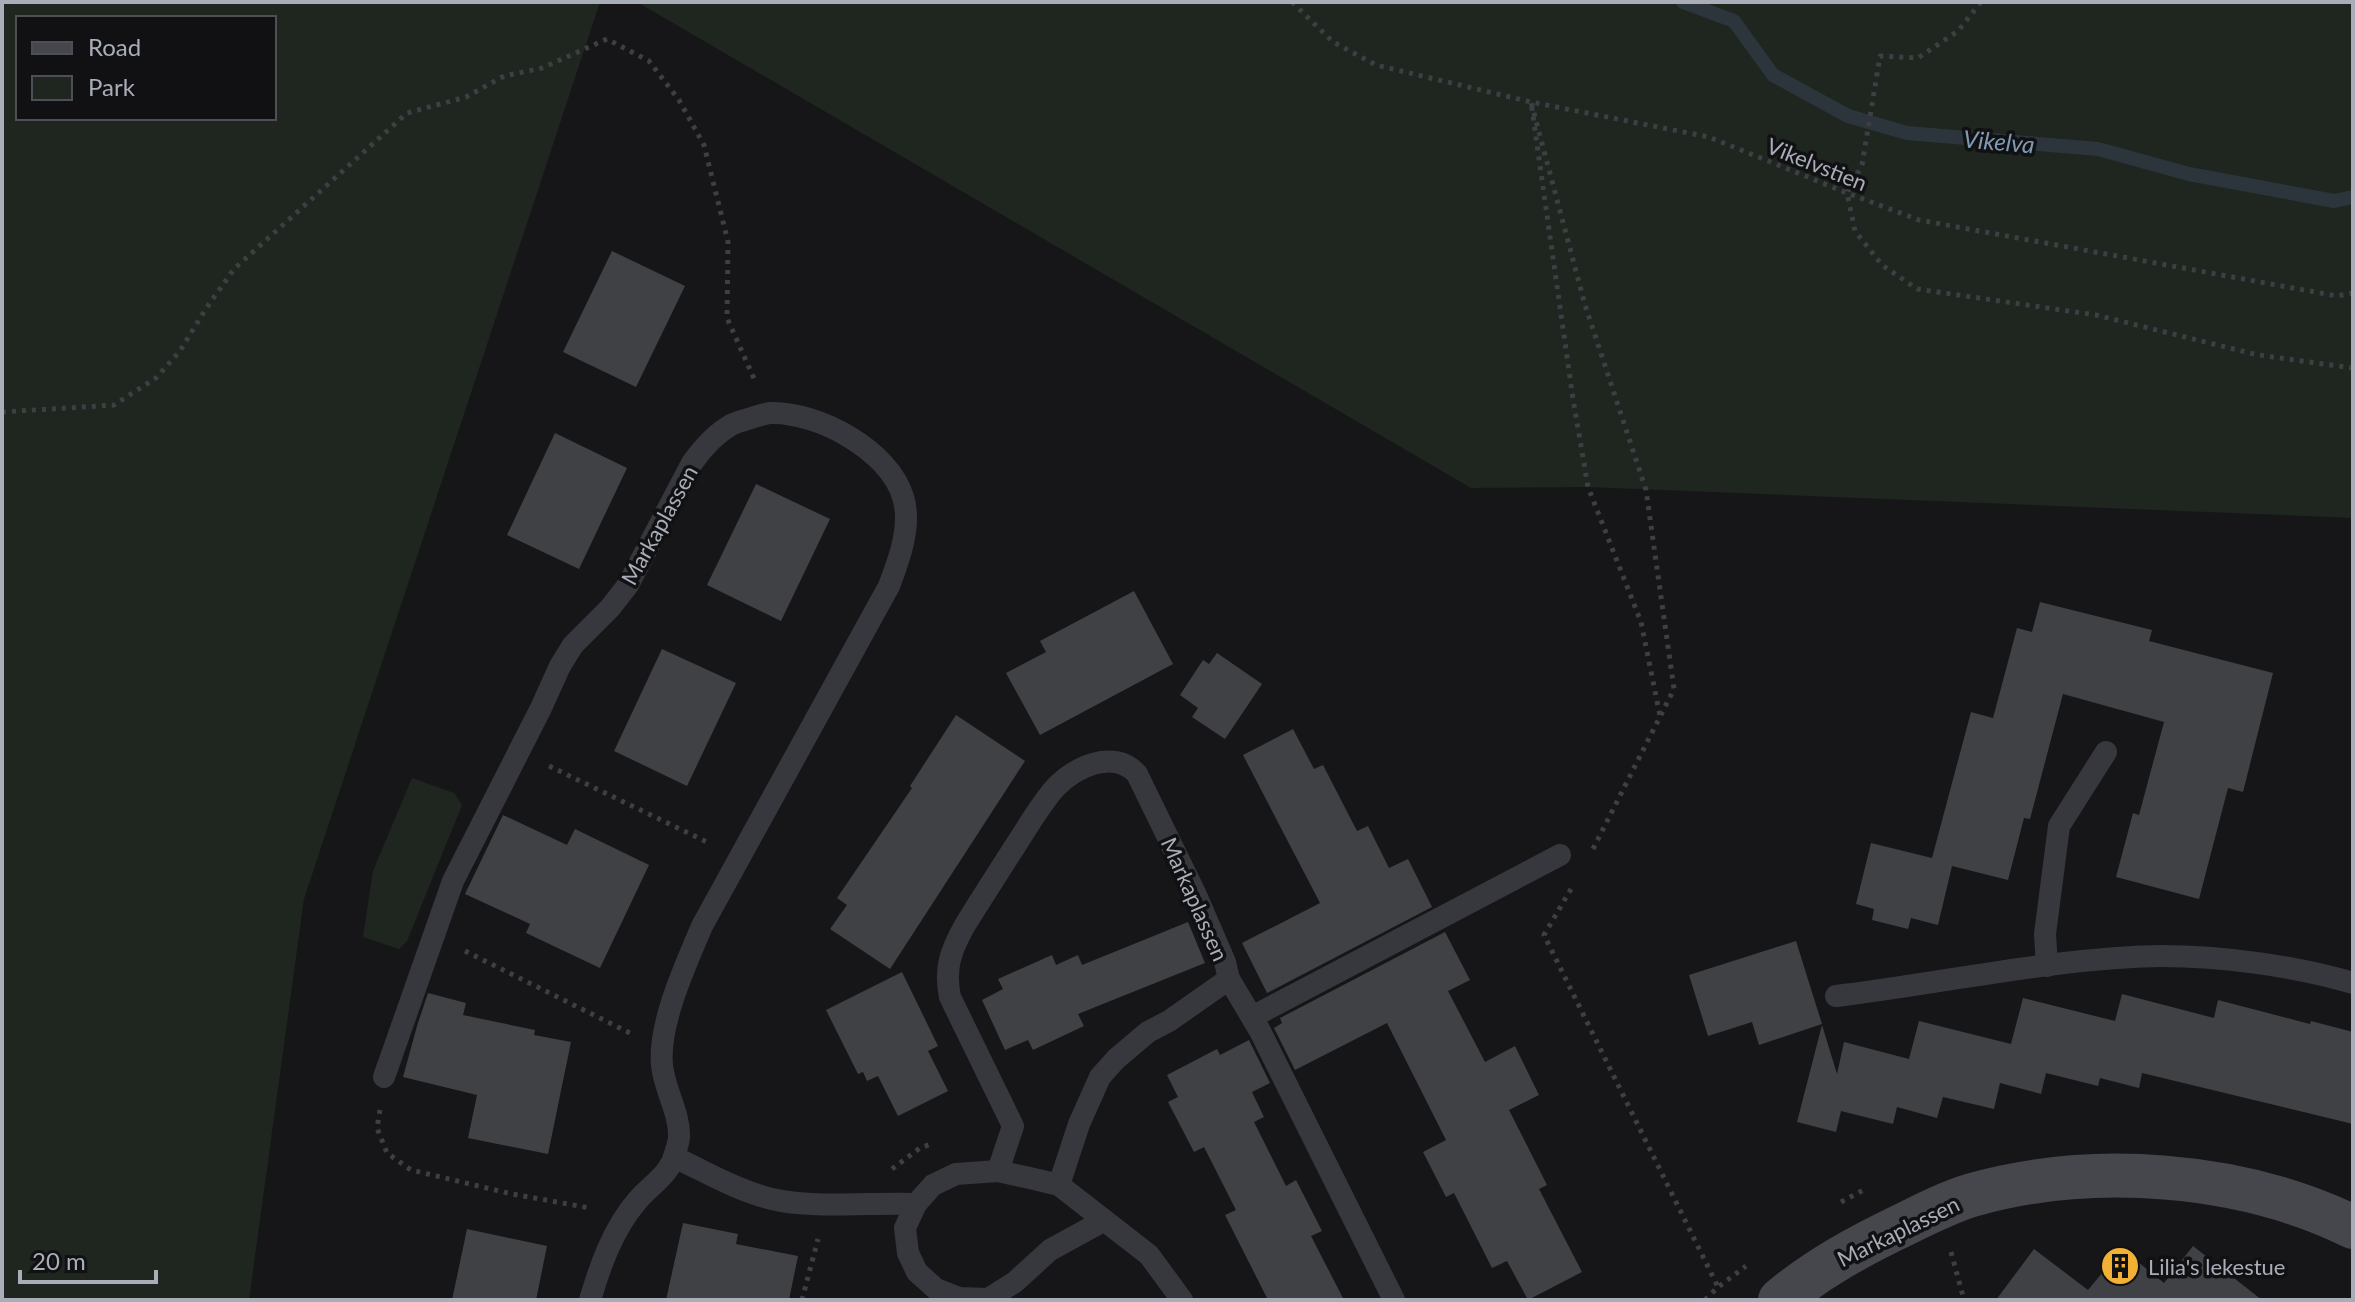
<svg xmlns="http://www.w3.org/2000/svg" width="2355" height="1302" viewBox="0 0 2355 1302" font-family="Lato,sans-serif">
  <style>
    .green { fill: #1e261f; fill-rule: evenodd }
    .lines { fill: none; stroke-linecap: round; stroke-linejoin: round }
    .stream { stroke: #2c353c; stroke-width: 14 }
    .building { fill: #404145 }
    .path { stroke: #3d3f44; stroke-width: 5; stroke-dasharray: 4 6; stroke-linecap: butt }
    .lane { stroke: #37383d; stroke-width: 22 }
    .secondary { stroke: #45474d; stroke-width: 44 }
    .labels { text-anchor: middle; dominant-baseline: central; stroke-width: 7; stroke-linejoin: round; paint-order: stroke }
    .street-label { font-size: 22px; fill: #a8adb8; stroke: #111113 }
    .poi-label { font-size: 22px; fill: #a8adb8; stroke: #111113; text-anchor: start }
    .water-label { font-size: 24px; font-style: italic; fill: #7f9bb3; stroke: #111113 }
  </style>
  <rect width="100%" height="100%" fill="#161618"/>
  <g class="green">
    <path d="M 2,2 L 600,2 L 304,899 L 249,1300 L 2,1300 ZM 18,18 L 274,18 L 274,118 L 18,118 Z"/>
    <path d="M 637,2 L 2353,2 L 2353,518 L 1588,487 L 1471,488 Z"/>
    <path d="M 412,778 L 454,793 L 462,805 L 407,941 L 399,949 L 363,937 L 373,871 Z"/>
  </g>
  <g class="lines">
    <path class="stream" d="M 1683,2 L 1734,21 L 1773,75 L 1848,116 L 1907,133 L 2098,149 L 2189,174 L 2334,201 L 2353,197"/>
  </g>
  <g class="building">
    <path d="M 612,251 L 685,286 L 636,387 L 563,352 Z"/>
    <path d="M 555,433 L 627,468 L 579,569 L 507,535 Z"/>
    <path d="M 756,484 L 830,519 L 781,621 L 707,585 Z"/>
    <path d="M 1134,591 L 1173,664 L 1040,735 L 1006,673 L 1046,652 L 1040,641 Z"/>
    <path d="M 2040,602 L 2152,630 L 2149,641 L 2273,673 L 2243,792 L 2228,788 L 2199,899 L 2116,877 L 2133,813 L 2139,815 L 2164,722 L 2063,694 L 2030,819 L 2024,818 L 2008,880 L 1952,866 L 1938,925 L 1911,918 L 1908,929 L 1872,920 L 1874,909 L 1856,904 L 1871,843 L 1932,858 L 1971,712 L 1993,718 L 2017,628 L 2032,632 Z"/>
    <path d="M 662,649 L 736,683 L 687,786 L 614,751 Z"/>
    <path d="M 1217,653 L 1262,684 L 1225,739 L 1192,717 L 1198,708 L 1180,695 L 1203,660 L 1209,664 Z"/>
    <path d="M 956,715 L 1025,761 L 890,969 L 830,929 L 847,905 L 837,898 L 912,788 L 910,786 Z"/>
    <path d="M 1293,729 L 1314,769 L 1323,765 L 1357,831 L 1368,826 L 1389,868 L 1408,859 L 1432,907 L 1267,993 L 1242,943 L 1320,903 L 1243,755 Z"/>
    <path d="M 503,815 L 567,845 L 575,829 L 649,865 L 600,968 L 526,933 L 530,924 L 465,894 Z"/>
    <path d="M 1188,922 L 1205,963 L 1078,1014 L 1084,1026 L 1033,1050 L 1028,1040 L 1005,1050 L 982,1000 L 1003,989 L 998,979 L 1052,955 L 1056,965 L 1078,955 L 1082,965 Z"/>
    <path d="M 1445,932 L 1470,980 L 1448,991 L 1485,1062 L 1515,1046 L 1539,1095 L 1509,1110 L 1547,1185 L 1539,1189 L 1582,1272 L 1528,1300 L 1507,1261 L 1492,1268 L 1454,1193 L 1446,1197 L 1423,1152 L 1446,1140 L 1387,1023 L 1295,1070 L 1274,1028 L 1282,1023 L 1280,1018 Z"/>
    <path d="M 1796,941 L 1822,1024 L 1759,1045 L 1752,1022 L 1708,1036 L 1689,975 Z"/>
    <path d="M 902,972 L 938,1046 L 928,1051 L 948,1091 L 898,1116 L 878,1076 L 867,1081 L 863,1072 L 858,1074 L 826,1010 Z"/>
    <path d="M 428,993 L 466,1003 L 463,1015 L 535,1030 L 534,1035 L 571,1042 L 548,1154 L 468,1138 L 477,1095 L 403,1077 L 417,1026 Z"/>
    <path d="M 2122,994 L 2214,1018 L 2218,1000 L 2310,1024 L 2311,1021 L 2353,1032 L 2353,1124 L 2142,1073 L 2139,1088 L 2100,1078 L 2098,1086 L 2046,1073 L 2041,1094 L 2000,1083 L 1994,1109 L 1943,1097 L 1937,1118 L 1897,1107 L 1893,1124 L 1841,1111 L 1836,1132 L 1797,1122 L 1822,1025 L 1837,1074 L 1844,1042 L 1909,1059 L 1919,1021 L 2011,1044 L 2023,998 L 2115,1021 Z"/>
    <path d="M 1249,1040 L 1270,1083 L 1252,1092 L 1264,1117 L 1254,1122 L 1286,1186 L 1296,1180 L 1322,1231 L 1311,1236 L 1344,1300 L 1268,1300 L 1225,1215 L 1236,1210 L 1204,1147 L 1194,1152 L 1168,1102 L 1178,1097 L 1167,1075 L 1217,1049 L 1220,1055 Z"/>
    <path d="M 683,1223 L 738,1234 L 736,1244 L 798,1256 L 789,1300 L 666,1300 Z"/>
    <path d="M 467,1229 L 547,1246 L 536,1300 L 452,1300 Z"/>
    <path d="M 2193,1246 L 2262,1300 L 1996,1300 L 2034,1249 L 2088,1290 L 2122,1249 L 2164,1283 Z"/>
  </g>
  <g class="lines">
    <g class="path">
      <path d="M 1292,2 L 1333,42 L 1376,65 L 1531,102 L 1709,137 L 1847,193 L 1919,220 L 2337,296 L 2353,293"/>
      <path d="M 1981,2 L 1958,31 L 1918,58 L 1880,56 L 1862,165 L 1847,193 L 1855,231 L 1882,265 L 1917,289 L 2096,315 L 2258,355 L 2353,368"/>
      <path d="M 2,412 L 114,405 L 156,378 L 180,351 L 205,310 L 234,269 L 407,113 L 466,97 L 504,76 L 542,68 L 607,39 L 649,61 L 679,100 L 704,145 L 728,242 L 727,318 L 756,383"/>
      <path d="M 549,766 L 709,843"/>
      <path d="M 1593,849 L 1674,689 L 1646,490 L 1585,305 L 1531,102 L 1573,399 L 1588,487 L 1641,622 L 1660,716"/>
      <path d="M 1571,889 L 1544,935 L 1718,1287"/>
      <path d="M 465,951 L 632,1034"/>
      <path d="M 380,1110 L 377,1128 L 387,1153 L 411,1170 L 512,1194 L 590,1208"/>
      <path d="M 892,1169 L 920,1148 L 934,1143"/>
      <path d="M 1841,1202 L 1867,1188"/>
      <path d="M 1951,1252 L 1964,1300"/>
      <path d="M 802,1300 L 818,1239"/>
      <path d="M 1705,1300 L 1718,1287 L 1746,1266"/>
    </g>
    <g class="lane">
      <path d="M 2047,966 L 2045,934 L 2059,826 L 2106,752"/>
      <path d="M 1836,996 C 1944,983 2052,958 2161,956 C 2222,956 2295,966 2353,983"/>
      <path d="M 1252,1017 L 1560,855"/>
      <path d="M 384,1077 L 453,881 L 541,708 L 560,666 L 573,645 L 610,608 L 628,585 L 692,463 C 702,449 715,434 731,425 C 737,421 747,420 754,417 C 759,416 766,413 771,413 C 818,412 889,450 903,497 C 912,525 899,560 889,586 L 702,926 C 686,964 658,1024 662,1065 C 664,1089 680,1113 679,1137 C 679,1142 676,1149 675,1154 C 669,1176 650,1185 637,1201 C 613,1229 600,1266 590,1300"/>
      <path d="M 674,1157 C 706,1172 738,1191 772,1199 C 812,1209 872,1202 916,1204"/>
      <path d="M 998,1171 L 1013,1126 L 950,997 C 944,968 951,950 965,925 C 983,896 1001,868 1019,840 C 1030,823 1041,804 1055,788 C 1075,767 1114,748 1137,774 L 1196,895 L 1225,962 L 1229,979"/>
      <path d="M 1059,1185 L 1079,1124 L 1100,1077 L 1116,1059 L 1148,1032 L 1169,1021 L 1229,979 L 1260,1031 L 1394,1300"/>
      <path d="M 1103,1221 L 1050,1250 L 1015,1282 L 988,1299 L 959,1298 L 936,1289 L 917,1272 L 908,1253 L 905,1228 L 916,1204 L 933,1185 L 956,1174 L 998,1171 L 1034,1179 L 1059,1185 L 1149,1255 L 1182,1300"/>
    </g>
    <path class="secondary" d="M 1780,1300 C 1818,1268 1861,1245 1905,1224 C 1927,1213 1949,1202 1972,1195 C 2092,1161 2241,1172 2353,1227"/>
  </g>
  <defs>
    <g id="building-disc" transform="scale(2)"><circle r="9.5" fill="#f2b134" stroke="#111113"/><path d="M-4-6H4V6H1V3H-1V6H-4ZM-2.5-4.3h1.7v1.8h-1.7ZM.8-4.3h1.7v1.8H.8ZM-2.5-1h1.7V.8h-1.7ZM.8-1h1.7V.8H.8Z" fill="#111"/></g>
  </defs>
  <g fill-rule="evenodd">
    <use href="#building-disc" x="2120" y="1266"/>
  </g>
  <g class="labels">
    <g class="street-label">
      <text transform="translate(1817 164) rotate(22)">Vikelvstien</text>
      <text transform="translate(659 525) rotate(-61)">Markaplassen</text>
      <text transform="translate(1195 899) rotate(66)">Markaplassen</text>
      <text transform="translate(1898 1231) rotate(-26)">Markaplassen</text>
    </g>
    <g class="poi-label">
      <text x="2148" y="1266">Lilia's lekestue</text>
    </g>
    <g class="water-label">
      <text transform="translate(1999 141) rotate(5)">Vikelva</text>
    </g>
  </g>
  <rect width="2355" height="1302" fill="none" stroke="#a8adb8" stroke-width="8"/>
  <rect x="16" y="16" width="260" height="104" fill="#111113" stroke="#4d4f55" stroke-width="2"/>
  <rect x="32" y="42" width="40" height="12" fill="#45474d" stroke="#4d4f55" stroke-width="2"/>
  <text x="88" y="56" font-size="24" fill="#a8adb8">Road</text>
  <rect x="32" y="76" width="40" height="24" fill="#1e261f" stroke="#4d4f55" stroke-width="2"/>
  <text x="88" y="96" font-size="24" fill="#a8adb8">Park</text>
  <path d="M20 1270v12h136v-12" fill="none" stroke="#a8adb8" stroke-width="4"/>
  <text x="32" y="1270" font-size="24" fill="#a8adb8" stroke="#111113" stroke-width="6" paint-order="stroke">20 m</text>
</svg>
